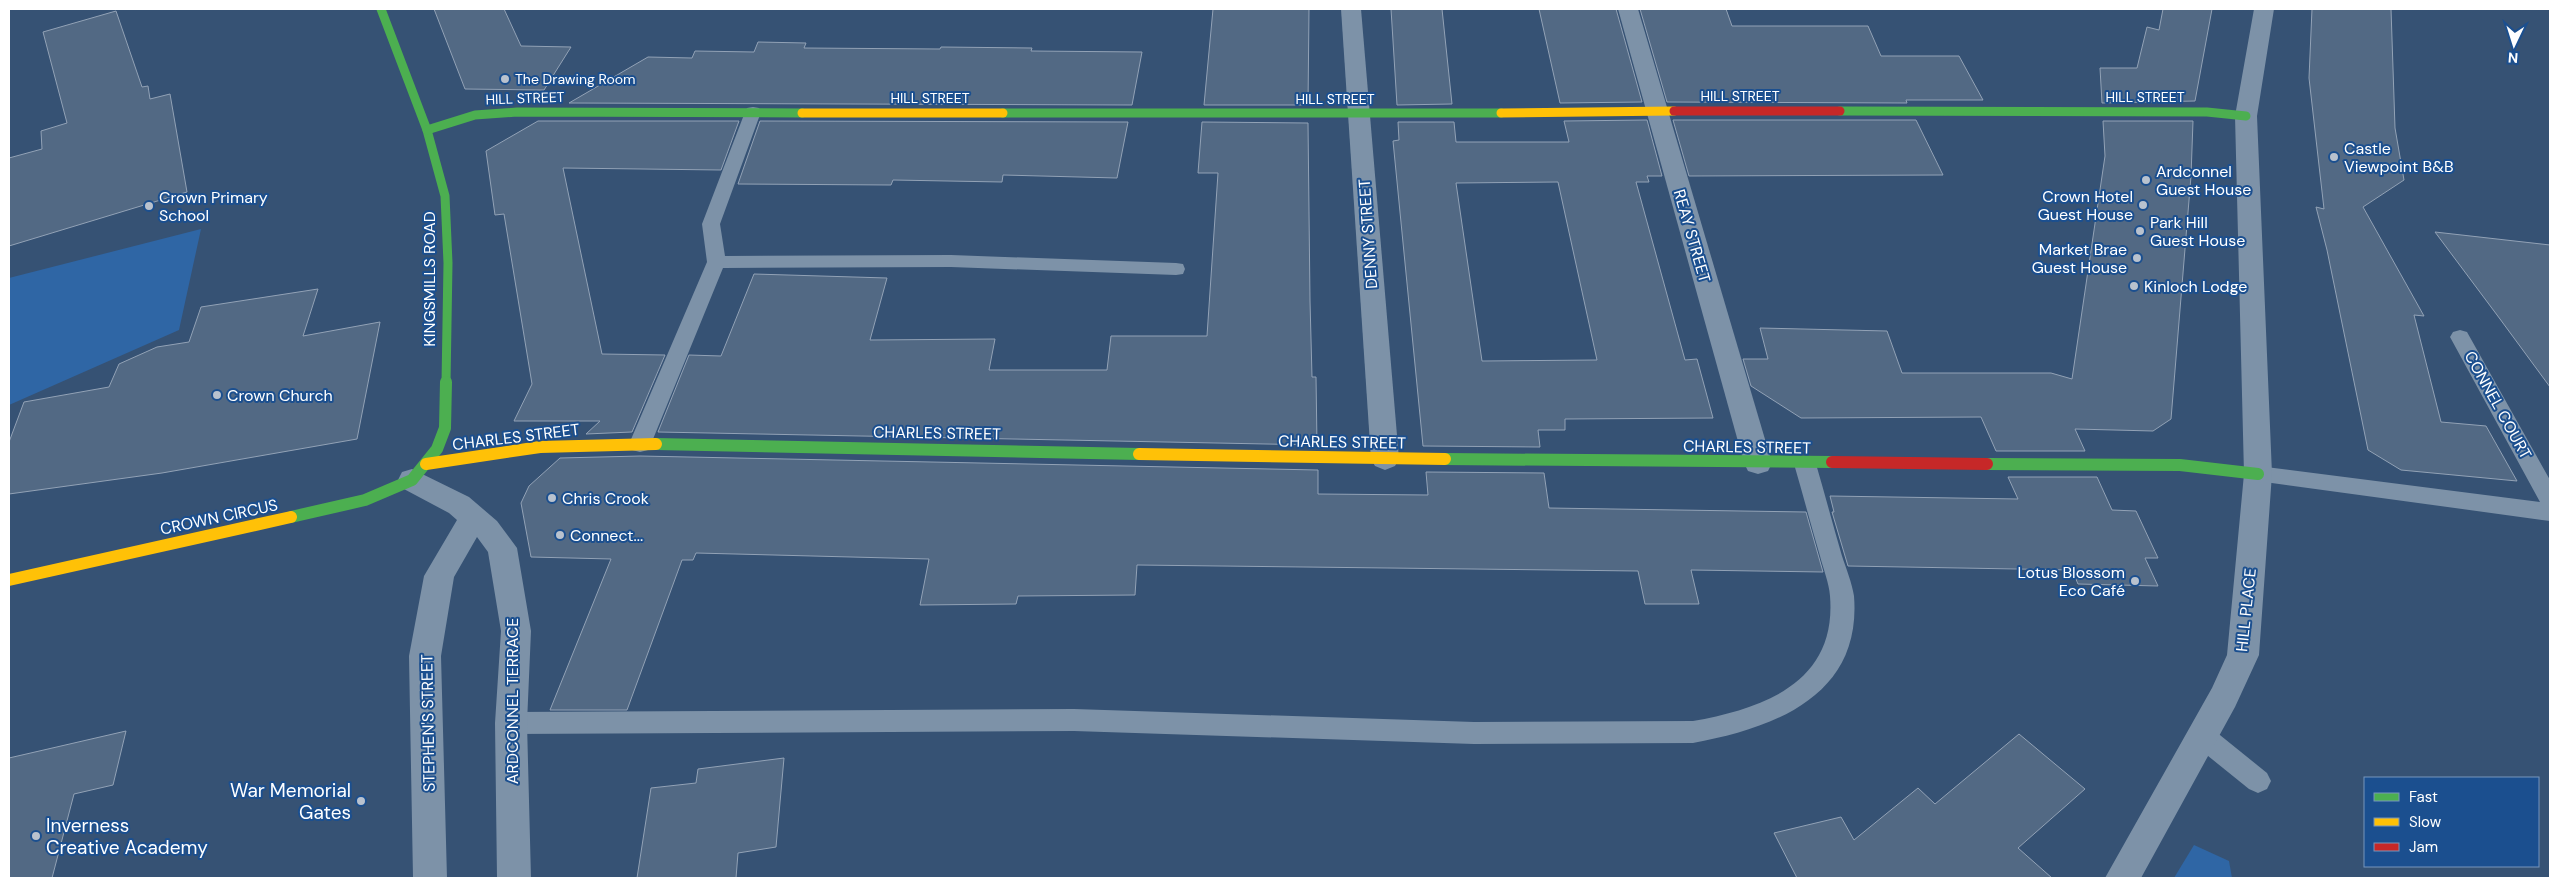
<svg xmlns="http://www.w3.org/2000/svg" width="2559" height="887" viewBox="0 0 2559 887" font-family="'DM Sans',sans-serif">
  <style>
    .green { fill: #2f66a5 }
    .building { fill: #526984; stroke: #92a2b6; fill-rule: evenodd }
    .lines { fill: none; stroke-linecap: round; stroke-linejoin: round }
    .lane { fill: #7d92a8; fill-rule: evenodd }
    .street { fill: #7d92a8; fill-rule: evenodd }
    .fast-far1 { stroke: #4caf50; stroke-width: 9 }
    .fast { stroke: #4caf50; stroke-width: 12 }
    .slow-far1 { stroke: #ffc107; stroke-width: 9 }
    .slow { stroke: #ffc107; stroke-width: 12 }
    .jam-far1 { stroke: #c62828; stroke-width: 9 }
    .jam { stroke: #c62828; stroke-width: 12 }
    .poi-dot { fill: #b9c2ce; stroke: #1b4f8f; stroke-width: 2 }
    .labels { text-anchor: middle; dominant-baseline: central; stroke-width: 4; stroke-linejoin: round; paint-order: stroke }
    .far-poi-label { font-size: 14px; fill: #fff; stroke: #1b4f8f; text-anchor: start }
    .far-street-label { font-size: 14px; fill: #fff; stroke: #1b4f8f }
    .poi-label { font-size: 16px; fill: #fff; stroke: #1b4f8f; text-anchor: start }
    .street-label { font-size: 16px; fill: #fff; stroke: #1b4f8f }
    .near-poi-label { font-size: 19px; fill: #fff; stroke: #1b4f8f; text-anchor: end }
  </style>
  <rect width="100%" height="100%" fill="#365274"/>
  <g class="green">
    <path d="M 201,229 L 179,330 L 9,405 L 9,278 Z"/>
    <path d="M 2194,845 L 2229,861 L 2232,878 L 2174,878 Z"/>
  </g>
  <g class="building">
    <path d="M 434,9 L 504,9 L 521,46 L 571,47 L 544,90 L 465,89 Z"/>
    <path d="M 1213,9 L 1309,9 L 1308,105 L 1204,105 Z"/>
    <path d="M 1391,9 L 1442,9 L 1452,104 L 1397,105 Z"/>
    <path d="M 1539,9 L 1616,9 L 1642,102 L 1560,103 Z"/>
    <path d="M 1640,9 L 1726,9 L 1732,26 L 1868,26 L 1881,56 L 1959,56 L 1983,100 L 1906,100 L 1907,103 L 1667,102 Z"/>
    <path d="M 2163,9 L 2212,9 L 2195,101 L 2102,103 L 2100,68 L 2137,68 L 2147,27 L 2159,30 Z"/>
    <path d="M 2312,9 L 2391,9 L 2395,128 L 2404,180 L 2363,207 L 2424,316 L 2414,315 L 2441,422 L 2486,426 L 2517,481 L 2401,470 L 2368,450 L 2327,250 L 2316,207 L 2324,209 L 2309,78 Z"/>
    <path d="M 116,11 L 142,87 L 148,86 L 150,99 L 170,94 L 187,192 L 9,246 L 9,158 L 42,149 L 41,131 L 67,123 L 43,32 Z"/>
    <path d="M 758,42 L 806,43 L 804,48 L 940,49 L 941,47 L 1032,48 L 1031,51 L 1142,52 L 1132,105 L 569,103 L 648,57 L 692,58 L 695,51 L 754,52 Z"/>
    <path d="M 1647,120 L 1662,176 L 1647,176 L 1649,182 L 1636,182 L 1685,360 L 1697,359 L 1713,418 L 1565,419 L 1565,430 L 1538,430 L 1540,447 L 1423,446 L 1393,141 L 1399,140 L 1398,122 L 1454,122 L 1456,142 L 1569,142 L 1564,121 ZM 1558,182 L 1597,360 L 1482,361 L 1456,183 Z"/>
    <path d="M 1673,120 L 1916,120 L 1943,175 L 1689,176 Z"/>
    <path d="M 538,121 L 739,121 L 721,170 L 563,168 L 602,354 L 665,355 L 632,432 L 586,434 L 600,421 L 514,421 L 532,384 L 504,214 L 495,215 L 486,151 Z"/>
    <path d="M 760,121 L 1128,122 L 1117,178 L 1003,175 L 1002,182 L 893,180 L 891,185 L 738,184 Z"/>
    <path d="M 2103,121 L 2193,121 L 2191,176 L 2171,419 L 2153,431 L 2075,429 L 2085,451 L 1996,451 L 1981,417 L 1801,418 L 1751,386 L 1743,359 L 1768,359 L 1760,328 L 1887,331 L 1902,373 L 2051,373 L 2072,379 L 2105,156 Z"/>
    <path d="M 1202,122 L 1308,123 L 1310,301 L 1312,377 L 1316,377 L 1317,445 L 658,432 L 689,355 L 721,356 L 754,274 L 887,278 L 870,340 L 995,339 L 989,370 L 1107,370 L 1111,336 L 1207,336 L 1218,173 L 1198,173 Z"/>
    <path d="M 2435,232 L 2550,245 L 2550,387 L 2500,319 Z"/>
    <path d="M 318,289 L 303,336 L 380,322 L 357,439 L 162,473 L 9,494 L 9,442 L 24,402 L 109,387 L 119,364 L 157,347 L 189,342 L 201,307 Z"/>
    <path d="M 640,456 L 1318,470 L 1318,494 L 1428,495 L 1426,472 L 1544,473 L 1549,508 L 1806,512 L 1823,572 L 1691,570 L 1699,604 L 1645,604 L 1638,571 L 1137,565 L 1135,595 L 1018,596 L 1016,604 L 920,605 L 929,559 L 696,553 L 693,560 L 682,560 L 627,710 L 550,710 L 611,559 L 531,557 L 521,503 L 529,486 L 560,458 Z"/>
    <path d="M 2008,477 L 2097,477 L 2112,510 L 2136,511 L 2158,558 L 2145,558 L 2158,586 L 2078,584 L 2072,570 L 1848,566 L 1832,512 L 1834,512 L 1830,496 L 2018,499 Z"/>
    <path d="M 126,731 L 113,785 L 74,794 L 52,878 L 9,878 L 9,758 Z"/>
    <path d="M 2019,734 L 2085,789 L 2018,848 L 2052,878 L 1797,878 L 1774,833 L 1841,817 L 1854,840 L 1918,788 L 1935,804 Z"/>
    <path d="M 784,758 L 776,847 L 738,853 L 736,878 L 637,878 L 651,788 L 696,783 L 698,769 Z"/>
  </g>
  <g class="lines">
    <g class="lane">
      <path d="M 753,107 L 759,108 L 761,112 L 720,224 L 725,256 L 951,255 L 1176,263 L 1183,264 L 1185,269 L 1183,274 L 1176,275 L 951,267 L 723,268 L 651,444 L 648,450 L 640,452 L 632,450 L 629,444 L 707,262 L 702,224 L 745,112 L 747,108 Z"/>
      <path d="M 2460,330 L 2467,332 L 2550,480 L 2550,521 L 2250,480 L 2247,474 L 2250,468 L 2258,466 L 2540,502 L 2450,337 L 2453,332 Z"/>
      <path d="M 1805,456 L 1813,458 L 1816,464 C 1825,495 1833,525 1842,556 C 1846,568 1852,583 1854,596 C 1862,696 1774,728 1693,743 L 1474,744 L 1074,731 L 511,734 L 502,731 L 499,723 L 502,715 L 511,712 L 1074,709 L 1474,722 L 1693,721 C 1764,708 1837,683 1830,596 C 1829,583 1823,568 1820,556 C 1811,525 1803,495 1794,464 L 1797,458 Z"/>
      <path d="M 2201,724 L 2210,727 L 2267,773 L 2271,781 L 2267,789 L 2258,793 L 2249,789 L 2192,743 L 2188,735 L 2192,727 Z"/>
    </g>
    <g class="street">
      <path d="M 1341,9 L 1361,9 L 1399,459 L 1395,466 L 1385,470 L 1375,466 L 1371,459 Z"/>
      <path d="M 1618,9 L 1638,9 L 1772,463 L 1768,471 L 1758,474 L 1748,471 L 1744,463 Z"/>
      <path d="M 2254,9 L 2274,9 L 2257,116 L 2272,474 L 2259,655 L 2235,707 L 2141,878 L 2105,878 L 2212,688 L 2227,655 L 2244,474 L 2235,116 Z"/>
      <path d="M 412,469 L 469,497 L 497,521 L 517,548 L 531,631 L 527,723 L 531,878 L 497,878 L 495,723 L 501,631 L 488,552 L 477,537 L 454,577 L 441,656 L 447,878 L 413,878 L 409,656 L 424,576 L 457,520 L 449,513 L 402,488 L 398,480 L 402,472 Z"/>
    </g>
    <g class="fast-far1">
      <path d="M 381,9 L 427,130 L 445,196 L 448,263 L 446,383"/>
      <path d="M 1840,111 L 2207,112 L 2246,116"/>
      <path d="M 1003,113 L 1501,113"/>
      <path d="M 427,130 L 475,115 L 517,112 L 802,113"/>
    </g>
    <g class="fast">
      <path d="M 656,444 L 1139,454"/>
      <path d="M 1445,459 L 1832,462"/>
      <path d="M 1987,464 L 2180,465 L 2258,474"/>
      <path d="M 291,517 L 365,500 L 412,480 L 437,449 L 445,428 L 446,382"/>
    </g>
    <g class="slow-far1">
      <path d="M 802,113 L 1003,113"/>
      <path d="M 1501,113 L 1674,111"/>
    </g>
    <g class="slow">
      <path d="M 1139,454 L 1445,459"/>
      <path d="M 426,464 L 540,447 L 656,444"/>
      <path d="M 9,580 L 291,517"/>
    </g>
    <path class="jam-far1" d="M 1674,111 L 1840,111"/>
    <path class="jam" d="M 1832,462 L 1987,464"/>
  </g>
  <g class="poi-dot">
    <circle cx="505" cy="79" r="5"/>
    <circle cx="2334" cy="157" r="5"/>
    <circle cx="2146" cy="180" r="5"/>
    <circle cx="2143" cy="205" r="5"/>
    <circle cx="149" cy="206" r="5"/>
    <circle cx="2140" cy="231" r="5"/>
    <circle cx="2137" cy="258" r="5"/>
    <circle cx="2134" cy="286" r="5"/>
    <circle cx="217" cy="395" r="5"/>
    <circle cx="552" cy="498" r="5"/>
    <circle cx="560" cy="535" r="5"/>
    <circle cx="2135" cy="581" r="5"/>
    <circle cx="361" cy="801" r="5"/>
    <circle cx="36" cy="836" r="5"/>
  </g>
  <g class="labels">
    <g class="far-poi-label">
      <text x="515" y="79">The Drawing Room</text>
    </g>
    <g class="far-street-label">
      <text x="1740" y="96">HILL STREET</text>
      <text x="2145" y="97">HILL STREET</text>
      <text transform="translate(525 98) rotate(-2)">HILL STREET</text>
      <text x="930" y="98">HILL STREET</text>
      <text x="1335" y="99">HILL STREET</text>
    </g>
    <g class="poi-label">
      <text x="2344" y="148">Castle<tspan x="2344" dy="18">Viewpoint B&amp;B</tspan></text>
      <text x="2156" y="171">Ardconnel<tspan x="2156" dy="18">Guest House</tspan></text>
      <text x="2133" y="196" text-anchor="end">Crown Hotel<tspan x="2133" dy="18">Guest House</tspan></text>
      <text x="159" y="197">Crown Primary<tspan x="159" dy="18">School</tspan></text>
      <text x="2150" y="222">Park Hill<tspan x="2150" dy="18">Guest House</tspan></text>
      <text x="2127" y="249" text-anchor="end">Market Brae<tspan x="2127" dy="18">Guest House</tspan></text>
      <text x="2144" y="286">Kinloch Lodge</text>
      <text x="227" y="395">Crown Church</text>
      <text x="562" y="498">Chris Crook</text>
      <text x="570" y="535">Connect...</text>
      <text x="2125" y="572" text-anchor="end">Lotus Blossom<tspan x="2125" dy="18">Eco Café</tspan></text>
    </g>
    <g class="street-label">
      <text transform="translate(1368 234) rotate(-94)">DENNY STREET</text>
      <text transform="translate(1692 236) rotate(74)">REAY STREET</text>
      <text transform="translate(429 279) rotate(-90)">KINGSMILLS ROAD</text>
      <text transform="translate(2498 405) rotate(61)">CONNEL COURT</text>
      <text transform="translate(937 433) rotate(1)">CHARLES STREET</text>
      <text transform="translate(516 437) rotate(-7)">CHARLES STREET</text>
      <text transform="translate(1342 442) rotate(1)">CHARLES STREET</text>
      <text transform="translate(1747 447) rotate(1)">CHARLES STREET</text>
      <text transform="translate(219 517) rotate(-12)">CROWN CIRCUS</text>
      <text transform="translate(2246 610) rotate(-84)">HILL PLACE</text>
      <text transform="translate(512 701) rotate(-90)">ARDCONNEL TERRACE</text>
      <text transform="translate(428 723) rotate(-91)">STEPHEN'S STREET</text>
    </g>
    <g class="near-poi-label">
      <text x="351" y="790">War Memorial<tspan x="351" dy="22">Gates</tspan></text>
      <text x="46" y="825" text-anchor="start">Inverness<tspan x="46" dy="22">Creative Academy</tspan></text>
    </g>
  </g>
  <rect width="2559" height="887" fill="none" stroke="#ffffff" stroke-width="20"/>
  <rect x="2364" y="777" width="175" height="90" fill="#1b4f8f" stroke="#7695bc"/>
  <rect x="2374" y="793" width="25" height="8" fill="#4caf50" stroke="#7695bc"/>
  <text x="2409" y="802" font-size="15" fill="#ffffff">Fast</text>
  <rect x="2374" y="818" width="25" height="8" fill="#ffc107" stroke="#7695bc"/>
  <text x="2409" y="827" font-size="15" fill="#ffffff">Slow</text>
  <rect x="2374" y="843" width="25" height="8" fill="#c62828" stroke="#7695bc"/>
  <text x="2409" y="852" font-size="15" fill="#ffffff">Jam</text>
  <g transform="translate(2514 45) rotate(184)" stroke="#1b4f8f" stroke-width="4" paint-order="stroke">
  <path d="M0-4L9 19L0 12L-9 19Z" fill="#ffffff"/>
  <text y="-8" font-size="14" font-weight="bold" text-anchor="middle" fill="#ffffff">N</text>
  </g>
</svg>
